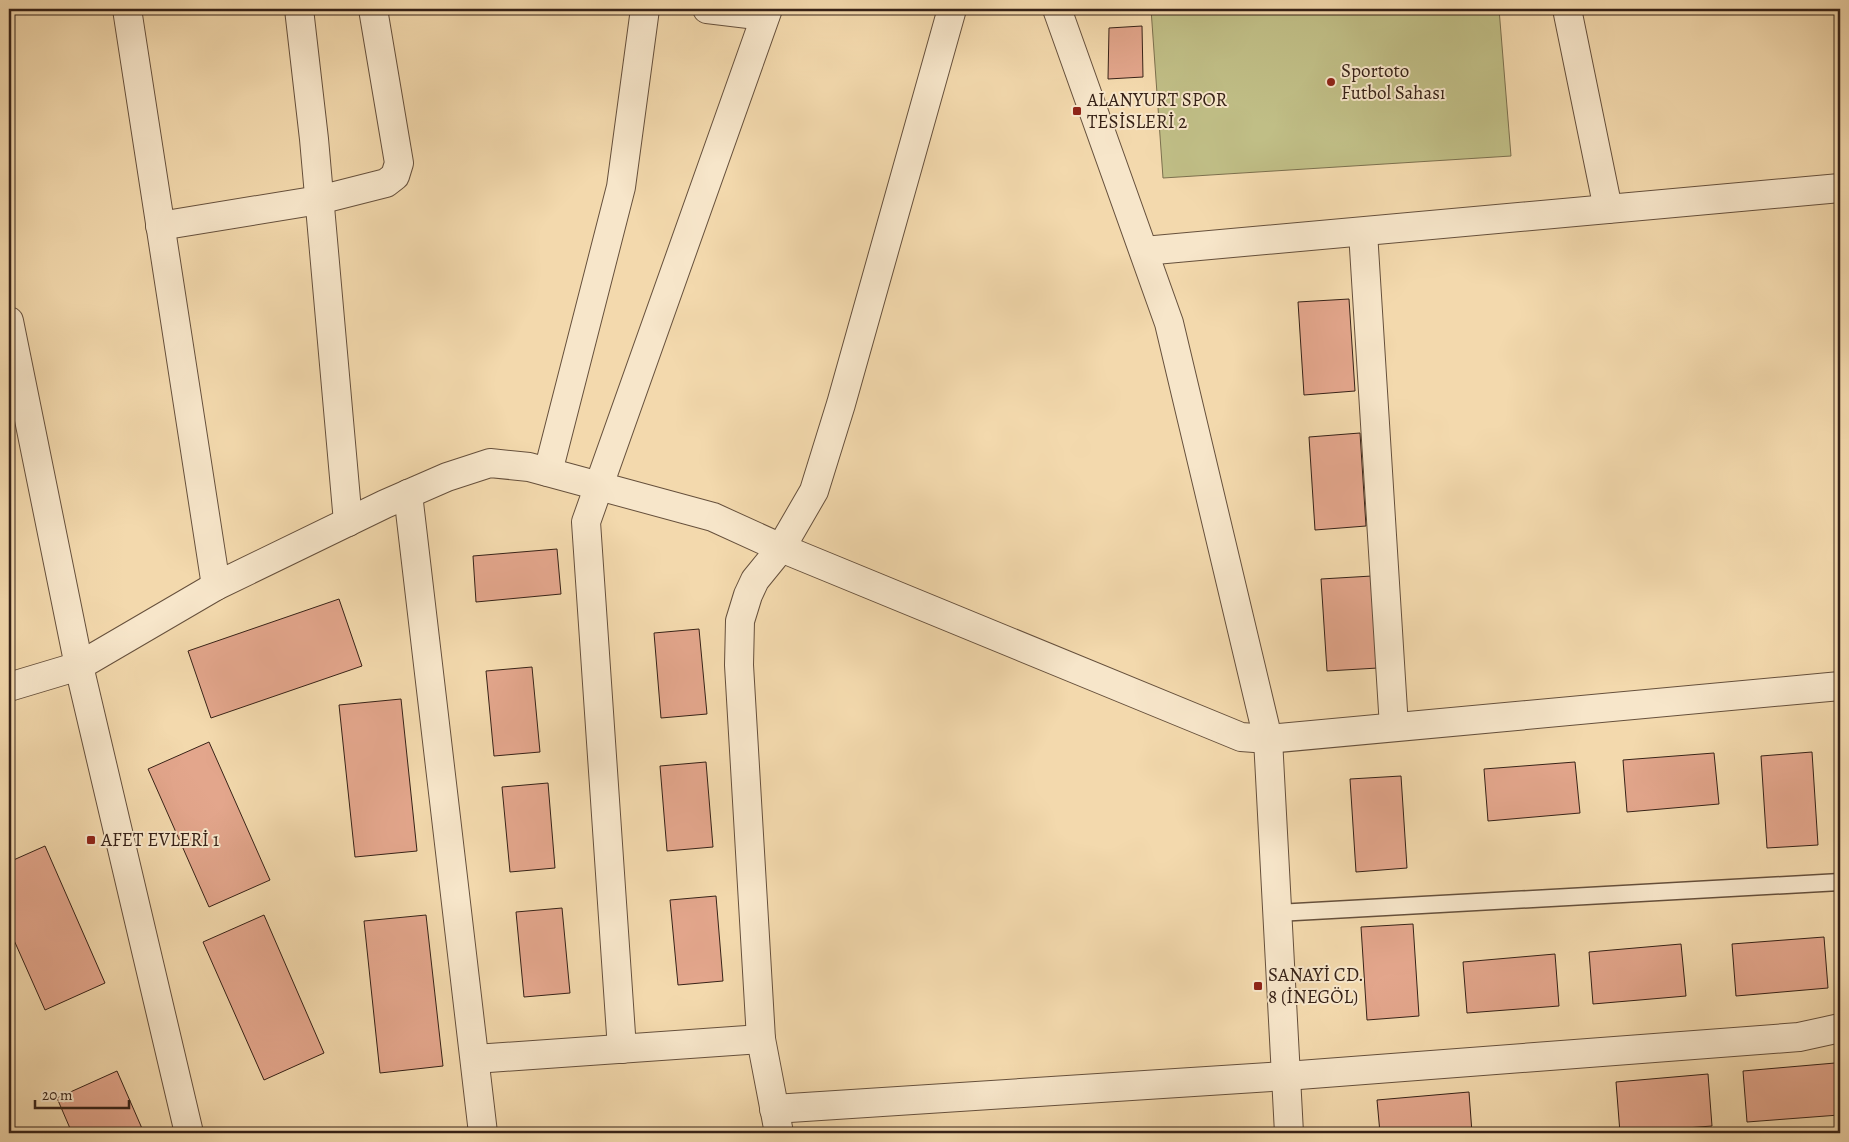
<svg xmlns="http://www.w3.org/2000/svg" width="1849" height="1142" viewBox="0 0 1849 1142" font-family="Alegreya,serif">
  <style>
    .green { fill: #c0be86; stroke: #7c704e }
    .building { fill: #e3a68c; stroke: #372217 }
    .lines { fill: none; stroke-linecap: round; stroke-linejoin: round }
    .lane-casing { stroke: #66503c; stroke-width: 19 }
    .street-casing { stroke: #66503c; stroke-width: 30 }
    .lane { stroke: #f7e6ca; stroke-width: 16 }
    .street { stroke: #f7e6ca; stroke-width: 28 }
    .poi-dot { fill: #8f2418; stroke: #f7e6ca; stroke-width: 2 }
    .labels { text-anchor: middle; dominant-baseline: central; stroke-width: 4; stroke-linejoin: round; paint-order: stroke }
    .poi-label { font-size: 19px; fill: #372217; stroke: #f7e6ca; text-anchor: start }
  </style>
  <rect width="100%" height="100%" fill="#f3d9ad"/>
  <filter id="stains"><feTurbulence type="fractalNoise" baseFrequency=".004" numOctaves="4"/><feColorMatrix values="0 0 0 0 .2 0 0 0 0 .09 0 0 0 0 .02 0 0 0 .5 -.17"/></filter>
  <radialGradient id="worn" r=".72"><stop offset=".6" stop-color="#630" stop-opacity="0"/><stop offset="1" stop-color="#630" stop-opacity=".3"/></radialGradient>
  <path class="green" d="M 1151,9 L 1499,9 L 1511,156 L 1163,178 Z"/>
  <g class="building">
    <path d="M 1142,26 L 1143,77 L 1108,79 L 1109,28 Z"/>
    <path d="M 1349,299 L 1355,391 L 1304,395 L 1298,302 Z"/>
    <path d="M 1360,433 L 1366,526 L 1315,530 L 1309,437 Z"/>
    <path d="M 557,549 L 561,594 L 476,602 L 473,556 Z"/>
    <path d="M 1372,576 L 1378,668 L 1327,671 L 1321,579 Z"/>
    <path d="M 339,599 L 362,666 L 211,718 L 188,651 Z"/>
    <path d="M 699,629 L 707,714 L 661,718 L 654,633 Z"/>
    <path d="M 532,667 L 540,752 L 494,756 L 486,671 Z"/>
    <path d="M 401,699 L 417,851 L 355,857 L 339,705 Z"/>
    <path d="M 209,742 L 270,880 L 209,907 L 148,769 Z"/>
    <path d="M 1812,752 L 1818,845 L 1767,848 L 1761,756 Z"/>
    <path d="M 1714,753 L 1719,804 L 1627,812 L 1623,760 Z"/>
    <path d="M 706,762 L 713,847 L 667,851 L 660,766 Z"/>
    <path d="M 1575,762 L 1580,813 L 1488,821 L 1484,769 Z"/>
    <path d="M 1401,776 L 1407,868 L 1356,872 L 1350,779 Z"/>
    <path d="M 548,783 L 555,868 L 510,872 L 502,787 Z"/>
    <path d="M 45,846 L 105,983 L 45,1010 L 9,929 L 9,862 Z"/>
    <path d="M 716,896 L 723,981 L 678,985 L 670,900 Z"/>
    <path d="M 562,908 L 570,993 L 524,997 L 516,912 Z"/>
    <path d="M 264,915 L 324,1053 L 264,1080 L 203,942 Z"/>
    <path d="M 426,915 L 443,1066 L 380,1073 L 364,921 Z"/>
    <path d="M 1413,924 L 1419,1016 L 1367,1020 L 1361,927 Z"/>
    <path d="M 1824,937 L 1828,988 L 1736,996 L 1732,944 Z"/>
    <path d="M 1681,944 L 1686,996 L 1593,1004 L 1589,952 Z"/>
    <path d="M 1555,954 L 1559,1006 L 1467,1013 L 1463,962 Z"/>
    <path d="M 1835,1063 L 1839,1115 L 1747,1122 L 1743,1071 Z"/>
    <path d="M 117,1071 L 144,1133 L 72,1133 L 57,1098 Z"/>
    <path d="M 1708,1074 L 1712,1126 L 1620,1133 L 1616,1082 Z"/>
    <path d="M 1469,1092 L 1472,1133 L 1380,1133 L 1377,1100 Z"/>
  </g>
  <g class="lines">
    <g class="lane-casing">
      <path id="lane" d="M 1277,913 L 1840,882"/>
    </g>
    <g class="street-casing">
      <g id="street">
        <path d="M 127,9 L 216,586"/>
        <path d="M 299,9 L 314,139 L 348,522"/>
        <path d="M 707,9 L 765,16"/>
        <path d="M 1057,9 L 1169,323 L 1268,739 L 1289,1133"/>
        <path d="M 1567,9 L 1608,209"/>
        <path d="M 160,226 L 319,200 L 386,183 L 395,176 L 399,163 L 373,9"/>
        <path d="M 1363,232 L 1394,727"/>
        <path d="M 1144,251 L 1840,188"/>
        <path d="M 9,321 L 79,666 L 189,1133"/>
        <path d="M 548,472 L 621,187 L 645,9"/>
        <path d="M 408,494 L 483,1133"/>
        <path d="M 9,687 L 79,666 L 216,586 L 385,504 L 447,477 L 490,463 L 529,467 L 713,517 L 781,548 L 1241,737 L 1268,739 L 1840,686"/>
        <path d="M 622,1049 L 586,522 L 768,9"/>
        <path d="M 475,1059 L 761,1039"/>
        <path d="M 774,1109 L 1286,1076 L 1799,1037 L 1840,1028"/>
        <path d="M 779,1133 L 761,1039 L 739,665 L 740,621 L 748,595 L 755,580 L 781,548 L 814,491 L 841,404 L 952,9"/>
      </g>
    </g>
    <use href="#lane" class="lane"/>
    <use href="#street" class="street"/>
  </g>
  <g class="poi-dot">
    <circle cx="1331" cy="82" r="5"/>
    <rect x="1072" y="106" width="10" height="10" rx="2.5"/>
    <rect x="86" y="835" width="10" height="10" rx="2.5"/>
    <rect x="1253" y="981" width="10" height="10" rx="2.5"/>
  </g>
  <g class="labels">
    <g class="poi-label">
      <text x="1341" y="71">Sportoto<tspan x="1341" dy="22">Futbol Sahası</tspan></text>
      <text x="1087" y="100">ALANYURT SPOR<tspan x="1087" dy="22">TESİSLERİ 2</tspan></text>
      <text x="101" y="840">AFET EVLERİ 1</text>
      <text x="1268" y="975">SANAYİ CD.<tspan x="1268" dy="22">8 (İNEGÖL)</tspan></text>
    </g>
  </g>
  <rect width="1849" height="1142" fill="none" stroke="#f3d9ad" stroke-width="30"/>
  <rect x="10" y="10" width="1829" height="1122" fill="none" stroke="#372217" stroke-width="2.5"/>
  <rect x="15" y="15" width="1819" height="1112" fill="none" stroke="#372217"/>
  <path d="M35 1100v8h94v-8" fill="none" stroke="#372217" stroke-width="2.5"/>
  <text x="42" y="1100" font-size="15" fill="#372217" stroke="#f7e6ca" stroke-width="4" paint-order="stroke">20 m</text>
  <rect width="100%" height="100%" filter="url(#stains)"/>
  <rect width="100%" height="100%" fill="url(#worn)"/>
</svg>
